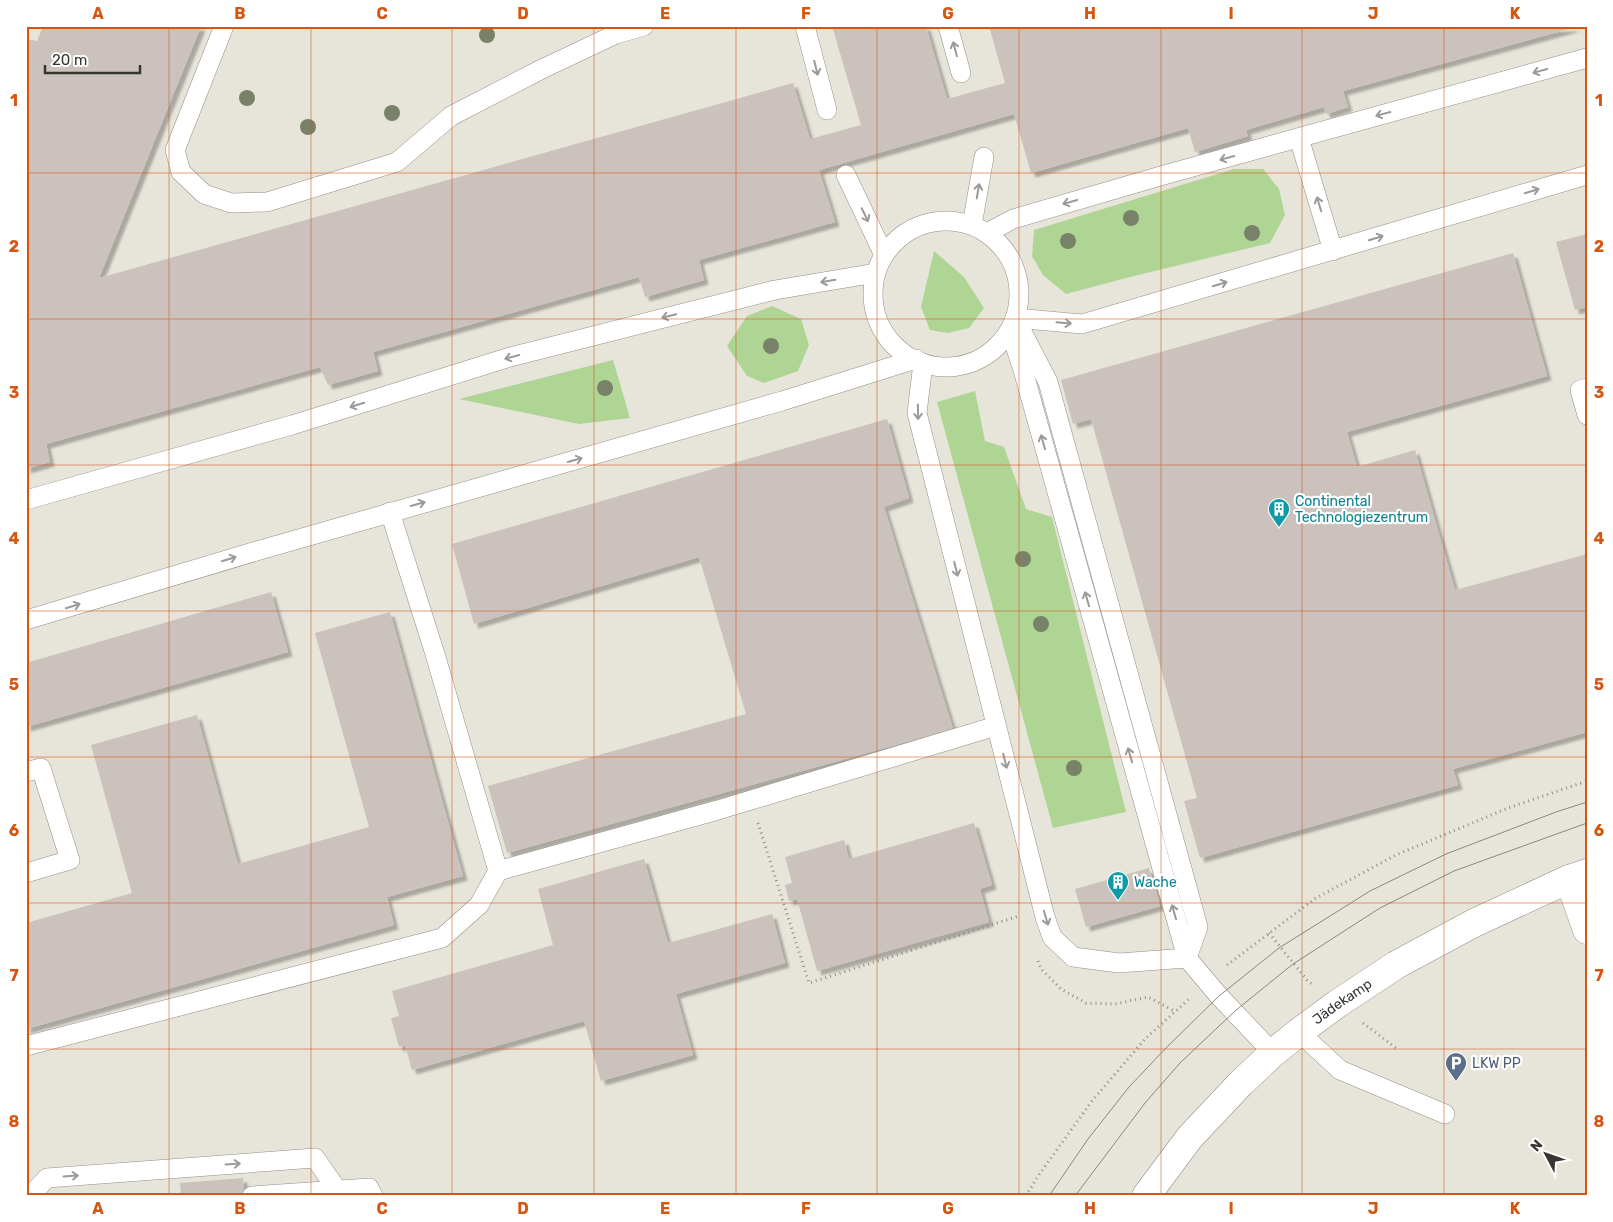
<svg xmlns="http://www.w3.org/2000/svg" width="1613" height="1222" viewBox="0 0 1613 1222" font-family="Rubik,sans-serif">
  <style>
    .green { fill: #afd594 }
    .building { fill: #ccc2bd; filter: url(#shadow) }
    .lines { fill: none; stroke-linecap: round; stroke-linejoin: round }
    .lane-casing { stroke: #939086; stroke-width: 20 }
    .secondary-casing { stroke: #939086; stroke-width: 29 }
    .highway-casing { stroke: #939086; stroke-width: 29 }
    .path { stroke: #908e87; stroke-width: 3; stroke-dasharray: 1 4; stroke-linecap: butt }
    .lane { stroke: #fff; stroke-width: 19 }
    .secondary { stroke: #fff; stroke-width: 28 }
    .highway { stroke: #fff; stroke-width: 28 }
    .tram { stroke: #8a8780; stroke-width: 1 }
    .tree { fill: #788269 }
    .oneway { stroke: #9b9a98 }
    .grid { fill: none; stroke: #d65510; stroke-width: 1; stroke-opacity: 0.55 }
    .labels { text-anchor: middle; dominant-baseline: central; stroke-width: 4.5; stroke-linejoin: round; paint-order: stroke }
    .culture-label { font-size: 14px; fill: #0d838f; stroke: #fff; text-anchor: start }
    .street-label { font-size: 14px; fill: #373531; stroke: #fff }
    .service-label { font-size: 14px; fill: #4e5e75; stroke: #fff; text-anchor: start }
    .neatline { fill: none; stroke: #d65510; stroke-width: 2 }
    .grid-label { font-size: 16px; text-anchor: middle; font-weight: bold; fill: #d65510 }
  </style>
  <defs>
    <filter id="shadow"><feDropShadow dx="4.5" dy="4.5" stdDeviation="1" flood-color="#0004"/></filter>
  </defs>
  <rect width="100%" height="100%" fill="#e7e4da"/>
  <g class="green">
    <path d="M 1234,169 L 1263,169 L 1279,189 L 1285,215 L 1270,243 L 1130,277 L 1066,294 L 1043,275 L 1032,256 L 1034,230 Z"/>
    <path d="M 934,251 L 964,277 L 984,308 L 969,328 L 948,333 L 930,330 L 921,307 Z"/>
    <path d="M 772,306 L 801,319 L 809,345 L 798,371 L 764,383 L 747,376 L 727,346 L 747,316 Z"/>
    <path d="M 613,360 L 630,418 L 579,424 L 459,399 Z"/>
    <path d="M 975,391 L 985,441 L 1004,447 L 1026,509 L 1052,517 L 1126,812 L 1053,828 L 937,402 Z"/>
  </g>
  <g class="building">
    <path d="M 43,26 L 201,26 L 99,278 L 793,83 L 810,139 L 861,125 L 832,26 L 926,26 L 947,99 L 1005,83 L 989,26 L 1576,27 L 1343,91 L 1348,107 L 1326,114 L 1324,107 L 1246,130 L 1248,136 L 1195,152 L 1188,128 L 1031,173 L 1014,114 L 819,170 L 835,222 L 699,260 L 704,280 L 645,297 L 639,277 L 373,352 L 378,371 L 328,385 L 320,367 L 46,444 L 50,462 L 26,469 L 26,39 L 37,41 Z"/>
    <path d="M 1587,234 L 1587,307 L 1575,310 L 1556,242 Z"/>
    <path d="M 1513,253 L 1547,376 L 1347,432 L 1357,467 L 1415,450 L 1455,590 L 1587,554 L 1587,732 L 1453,769 L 1458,785 L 1200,858 L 1184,801 L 1197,798 L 1091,419 L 1073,424 L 1061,380 Z"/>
    <path d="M 887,419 L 909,498 L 884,507 L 953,729 L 507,853 L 488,786 L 746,714 L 699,557 L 474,624 L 452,544 Z"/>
    <path d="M 271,592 L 288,652 L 26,727 L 26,663 Z"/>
    <path d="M 390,612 L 463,876 L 387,897 L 394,925 L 26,1029 L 26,923 L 132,893 L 91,745 L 197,715 L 238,864 L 369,827 L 315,633 Z"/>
    <path d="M 974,823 L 992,885 L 980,889 L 989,922 L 817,971 L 797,899 L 789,901 L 785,885 L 792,883 L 785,857 L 844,840 L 849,859 Z"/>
    <path d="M 644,859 L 668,943 L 772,914 L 785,963 L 676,994 L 693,1055 L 601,1081 L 584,1021 L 412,1070 L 405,1045 L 399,1047 L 391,1018 L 399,1016 L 392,991 L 553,945 L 538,889 Z"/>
    <path d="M 1149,868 L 1160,906 L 1086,927 L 1075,889 Z"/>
    <path d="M 243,1178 L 244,1196 L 181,1196 L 180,1183 Z"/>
  </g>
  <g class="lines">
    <g class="lane-casing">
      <g id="lane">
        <path d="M 224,26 L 175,150 L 181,172 L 204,194 L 231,203 L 267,202 L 397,162 L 451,116 L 542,69 L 616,34 L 644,26"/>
        <path d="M 805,26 L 827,110"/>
        <path d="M 948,26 L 961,73"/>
        <path d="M 1299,138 L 1333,251"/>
        <path d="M 846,175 L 884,255"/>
        <circle cx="946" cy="294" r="73"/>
        <path d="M 972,225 L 984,157"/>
        <path d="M 987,233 L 1013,219 L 1164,175 L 1587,58"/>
        <path d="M 1015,318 L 1048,382 L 1198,927 L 1187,958"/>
        <path d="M 1015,318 L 1082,324 L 1587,175"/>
        <path d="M 1010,330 L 1023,370 L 1187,958"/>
        <path d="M 923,363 L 917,413 L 1045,917 L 1052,937 L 1073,957 L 1119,963 L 1187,958 L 1219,996 L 1273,1053"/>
        <path d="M 1587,388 L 1580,390 L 1587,415"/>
        <path d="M 26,500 L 292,425 L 510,357 L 775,290 L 876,273"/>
        <path d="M 390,512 L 435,654 L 498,871"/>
        <path d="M 26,620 L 260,550 L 782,401 L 916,359"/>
        <path d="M 26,772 L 41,768 L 70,860 L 26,873"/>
        <path d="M 1299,1032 L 1340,1070 L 1445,1114"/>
        <path d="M 26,1046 L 442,938 L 479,905 L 498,871 L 718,810 L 996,726"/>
        <path d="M 30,1196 L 47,1178 L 315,1158 L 338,1191 L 338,1196"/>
        <path d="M 252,1196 L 369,1188 L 373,1196"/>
      </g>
    </g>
    <g class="secondary-casing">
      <g id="secondary">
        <path id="s1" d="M 1146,1196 L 1190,1137 L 1241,1083 L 1273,1053 L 1299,1032 L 1337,1004 L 1396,965 L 1474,923 L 1569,879 L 1587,873"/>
      </g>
    </g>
    <g class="highway-casing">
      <path id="highway" d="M 1569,879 L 1587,930"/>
    </g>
    <g class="path">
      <path d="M 758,823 L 809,983 L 1019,916"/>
      <path d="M 1269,933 L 1307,980 L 1312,984"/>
      <path d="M 1038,961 L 1041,969 L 1061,989 L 1086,1003 L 1115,1004 L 1148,997 L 1176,1012"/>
      <path d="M 1227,965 L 1316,898 L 1396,855 L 1508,808 L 1587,781"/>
      <path d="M 1363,1023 L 1396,1048"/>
      <path d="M 1026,1196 L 1038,1176 L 1092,1101 L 1145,1039 L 1189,999"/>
    </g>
    <use href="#lane" class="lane"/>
    <use href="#secondary" class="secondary"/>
    <use href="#highway" class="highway"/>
    <g class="tram">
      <path d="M 1049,1196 L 1088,1139 L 1129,1087 L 1166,1048 L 1219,996 L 1279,948 L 1370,891 L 1446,854 L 1556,812 L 1587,802"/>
      <path d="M 1075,1196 L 1145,1103 L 1180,1063 L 1235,1011 L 1293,964 L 1380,908 L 1454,871 L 1587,823"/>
    </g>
  </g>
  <g class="tree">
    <circle cx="487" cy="35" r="8"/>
    <circle cx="247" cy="98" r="8"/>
    <circle cx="392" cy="113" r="8"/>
    <circle cx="308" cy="127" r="8"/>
    <circle cx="1131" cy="218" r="8"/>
    <circle cx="1252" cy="233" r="8"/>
    <circle cx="1068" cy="241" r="8"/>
    <circle cx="771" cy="346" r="8"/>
    <circle cx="605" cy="388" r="8"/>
    <circle cx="1023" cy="559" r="8"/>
    <circle cx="1041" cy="624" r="8"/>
    <circle cx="1074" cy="768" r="8"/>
  </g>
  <defs><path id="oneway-shaft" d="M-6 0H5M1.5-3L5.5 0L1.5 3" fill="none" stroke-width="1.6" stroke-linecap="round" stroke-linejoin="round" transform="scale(1.25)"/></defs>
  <g class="oneway">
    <use href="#oneway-shaft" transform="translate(955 49) rotate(-105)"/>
    <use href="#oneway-shaft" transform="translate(816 68) rotate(76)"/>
    <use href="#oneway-shaft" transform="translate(1540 71) rotate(165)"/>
    <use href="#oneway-shaft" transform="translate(1383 114) rotate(165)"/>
    <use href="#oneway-shaft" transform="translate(1227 158) rotate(165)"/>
    <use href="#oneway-shaft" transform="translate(978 191) rotate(-80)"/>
    <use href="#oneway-shaft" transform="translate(1532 191) rotate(-17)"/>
    <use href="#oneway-shaft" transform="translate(1070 202) rotate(164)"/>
    <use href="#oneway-shaft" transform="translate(1319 204) rotate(-107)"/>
    <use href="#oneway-shaft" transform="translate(865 215) rotate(64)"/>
    <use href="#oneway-shaft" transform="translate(1376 238) rotate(-17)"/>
    <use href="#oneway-shaft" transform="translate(828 281) rotate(171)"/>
    <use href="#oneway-shaft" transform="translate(1220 284) rotate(-17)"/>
    <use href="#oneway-shaft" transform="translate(669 316) rotate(166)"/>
    <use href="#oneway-shaft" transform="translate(1064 323) rotate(5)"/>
    <use href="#oneway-shaft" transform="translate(512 357) rotate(165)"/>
    <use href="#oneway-shaft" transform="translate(357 405) rotate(163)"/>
    <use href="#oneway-shaft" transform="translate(918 412) rotate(89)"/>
    <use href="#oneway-shaft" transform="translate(1043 442) rotate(-106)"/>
    <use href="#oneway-shaft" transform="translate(575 460) rotate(-16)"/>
    <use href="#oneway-shaft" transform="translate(418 504) rotate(-16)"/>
    <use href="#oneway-shaft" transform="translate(229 559) rotate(-17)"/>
    <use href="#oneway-shaft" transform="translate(956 569) rotate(76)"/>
    <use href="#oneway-shaft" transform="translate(1087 599) rotate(-106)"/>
    <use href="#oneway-shaft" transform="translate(73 606) rotate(-17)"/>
    <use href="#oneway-shaft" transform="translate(1130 755) rotate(-106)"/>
    <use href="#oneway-shaft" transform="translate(1005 761) rotate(76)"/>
    <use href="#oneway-shaft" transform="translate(1174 912) rotate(-106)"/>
    <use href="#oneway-shaft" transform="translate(1046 918) rotate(73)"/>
    <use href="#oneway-shaft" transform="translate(233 1164) rotate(-4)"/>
    <use href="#oneway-shaft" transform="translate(71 1176) rotate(-4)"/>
  </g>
  <path class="grid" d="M 169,26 L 169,1196M 311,26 L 311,1196M 452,26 L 452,1196M 594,26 L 594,1196M 736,26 L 736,1196M 877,26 L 877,1196M 1019,26 L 1019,1196M 1161,26 L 1161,1196M 1302,26 L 1302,1196M 1444,26 L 1444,1196M 26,173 L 1587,173M 26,319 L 1587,319M 26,465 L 1587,465M 26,611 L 1587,611M 26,757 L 1587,757M 26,903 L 1587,903M 26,1049 L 1587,1049"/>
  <defs>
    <g id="building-pin" transform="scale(1.125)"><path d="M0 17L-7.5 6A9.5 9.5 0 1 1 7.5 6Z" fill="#0f9aa8" stroke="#fff"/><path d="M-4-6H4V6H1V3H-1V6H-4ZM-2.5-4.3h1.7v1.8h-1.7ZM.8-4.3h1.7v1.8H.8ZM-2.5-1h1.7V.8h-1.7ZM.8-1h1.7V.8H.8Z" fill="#fff"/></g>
    <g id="parking-pin" transform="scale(1.125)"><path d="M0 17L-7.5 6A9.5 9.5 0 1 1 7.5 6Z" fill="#5c6f8a" stroke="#fff"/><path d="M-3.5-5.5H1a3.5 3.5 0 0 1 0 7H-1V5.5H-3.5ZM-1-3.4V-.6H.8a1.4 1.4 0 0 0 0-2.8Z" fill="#fff"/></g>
  </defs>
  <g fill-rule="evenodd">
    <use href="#building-pin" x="1279" y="509"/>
    <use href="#building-pin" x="1118" y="882"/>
    <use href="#parking-pin" x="1456" y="1063"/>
  </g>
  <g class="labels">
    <g class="culture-label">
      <text x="1295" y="501">Continental<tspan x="1295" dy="16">Technologiezentrum</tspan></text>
      <text x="1134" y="882">Wache</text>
    </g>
    <g class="street-label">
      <text stroke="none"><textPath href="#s1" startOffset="278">Jädekamp</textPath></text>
    </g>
    <g class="service-label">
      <text x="1472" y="1063">LKW PP</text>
    </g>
  </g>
  <rect width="1613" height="1222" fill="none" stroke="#ffffff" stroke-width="55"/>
  <g transform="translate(1546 1154) rotate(311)" stroke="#ffffff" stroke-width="4" paint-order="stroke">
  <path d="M0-4L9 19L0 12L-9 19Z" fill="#373531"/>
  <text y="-8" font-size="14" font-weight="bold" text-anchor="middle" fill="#373531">N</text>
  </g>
  <path d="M45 65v8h95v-8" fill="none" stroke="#373531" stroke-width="2.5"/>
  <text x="52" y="65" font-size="15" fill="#373531" stroke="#ffffff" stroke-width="4" paint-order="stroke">20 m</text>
  <rect x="28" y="28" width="1558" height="1166" class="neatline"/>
  <g class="grid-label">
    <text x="98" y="19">A</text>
    <text x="240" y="19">B</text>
    <text x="382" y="19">C</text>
    <text x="523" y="19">D</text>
    <text x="665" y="19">E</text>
    <text x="806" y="19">F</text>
    <text x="948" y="19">G</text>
    <text x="1090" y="19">H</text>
    <text x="1231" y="19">I</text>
    <text x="1373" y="19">J</text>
    <text x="1515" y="19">K</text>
    <text x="14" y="106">1</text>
    <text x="1599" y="106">1</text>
    <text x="14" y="252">2</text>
    <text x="1599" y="252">2</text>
    <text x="14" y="398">3</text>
    <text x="1599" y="398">3</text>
    <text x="14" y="544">4</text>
    <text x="1599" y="544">4</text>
    <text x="14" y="690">5</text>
    <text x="1599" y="690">5</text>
    <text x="14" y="836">6</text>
    <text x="1599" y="836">6</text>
    <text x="14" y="981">7</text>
    <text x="1599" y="981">7</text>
    <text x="14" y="1127">8</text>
    <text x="1599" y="1127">8</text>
    <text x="98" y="1214">A</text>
    <text x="240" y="1214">B</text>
    <text x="382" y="1214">C</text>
    <text x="523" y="1214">D</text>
    <text x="665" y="1214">E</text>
    <text x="806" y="1214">F</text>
    <text x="948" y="1214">G</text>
    <text x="1090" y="1214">H</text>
    <text x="1231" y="1214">I</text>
    <text x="1373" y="1214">J</text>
    <text x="1515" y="1214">K</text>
  </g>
</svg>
